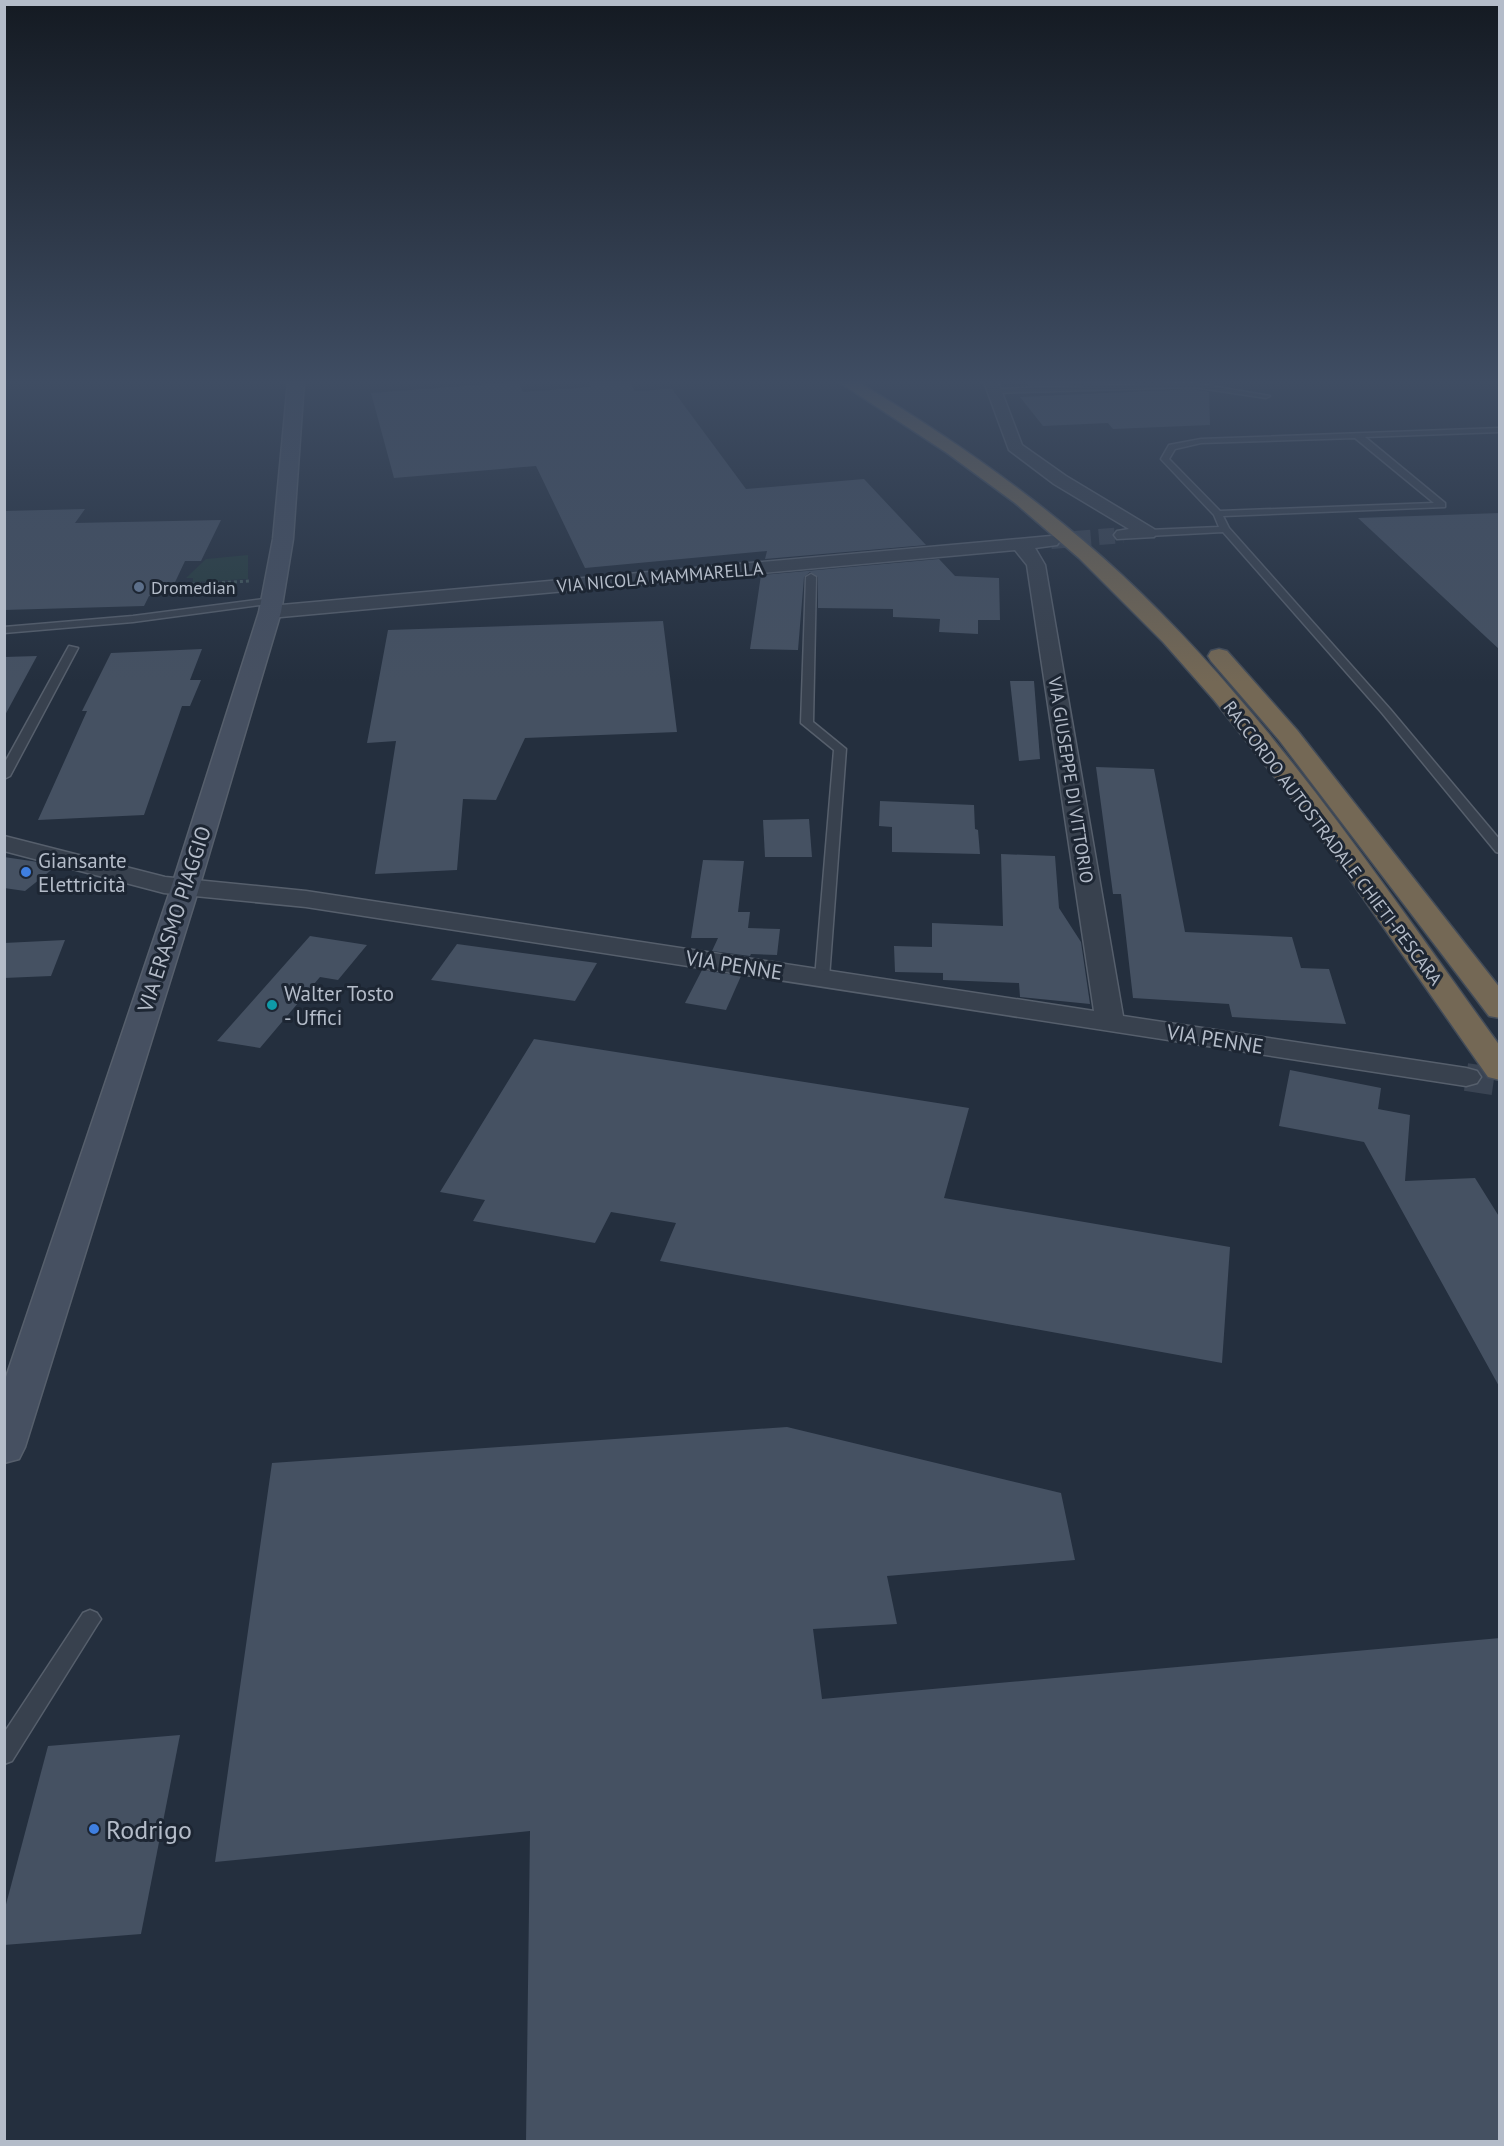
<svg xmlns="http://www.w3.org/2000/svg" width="1504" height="2146" viewBox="0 0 1504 2146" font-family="'PT Sans',sans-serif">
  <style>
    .green { fill: #263c3f }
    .building { fill: #455162 }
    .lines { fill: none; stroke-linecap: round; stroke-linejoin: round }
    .street-tunnel-far1 { stroke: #3a4453; stroke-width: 16; stroke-dasharray: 16 8; stroke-linecap: butt }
    .street-tunnel { stroke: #3a4453; stroke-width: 28; stroke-dasharray: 28 14; stroke-linecap: butt }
    .lane-casing { stroke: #565f6c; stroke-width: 3 }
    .street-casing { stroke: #565f6c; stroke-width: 3 }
    .secondary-casing { stroke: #565f6c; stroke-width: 3 }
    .highway-casing { stroke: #434c59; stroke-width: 3 }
    .path { stroke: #44595c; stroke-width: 3; stroke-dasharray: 3 3; stroke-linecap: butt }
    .lane { fill: #38414e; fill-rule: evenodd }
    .street { fill: #38414e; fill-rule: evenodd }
    .secondary { fill: #465061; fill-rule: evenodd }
    .highway { fill: #746855; fill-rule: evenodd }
    .service-dot { fill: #5c6f8a; stroke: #1d2633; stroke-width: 2 }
    .shop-dot { fill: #3f7fe0; stroke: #1d2633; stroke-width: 2 }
    .culture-dot { fill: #0f9aa8; stroke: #1d2633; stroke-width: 2 }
    .labels { text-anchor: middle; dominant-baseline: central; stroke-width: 6; stroke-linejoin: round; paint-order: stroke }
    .far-street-label { font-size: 18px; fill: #b4bcc9; stroke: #1d2633 }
    .far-poi-label { font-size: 18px; fill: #b4bcc9; stroke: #1d2633; text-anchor: start }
    .poi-label { font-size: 21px; fill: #b4bcc9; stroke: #1d2633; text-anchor: start }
    .street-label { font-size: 21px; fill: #b4bcc9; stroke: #1d2633 }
    .near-poi-label { font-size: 26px; fill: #b4bcc9; stroke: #1d2633; text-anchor: start }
  </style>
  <rect width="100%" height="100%" fill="#242f3e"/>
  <path class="green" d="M 248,555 L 248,579 L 193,582 L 193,578 L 186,578 L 206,559 Z"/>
  <g class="building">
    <path d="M 518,382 L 523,392 L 591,387 L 589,382 L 629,382 L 635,391 L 672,389 L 746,489 L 864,479 L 926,545 L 765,559 L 767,551 L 585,568 L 536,466 L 394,478 L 371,393 Z"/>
    <path d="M 1026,382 L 1152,382 L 1029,386 Z"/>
    <path d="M 1193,389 L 1209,392 L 1210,425 L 1113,429 L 1108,423 L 1043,426 L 1020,397 Z"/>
    <path d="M 85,509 L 75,523 L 221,520 L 201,561 L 185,561 L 169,595 L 149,596 L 144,606 L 4,610 L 4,511 Z"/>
    <path d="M 1500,513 L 1500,650 L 1358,518 Z"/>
    <path d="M 939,559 L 955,576 L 999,578 L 1000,620 L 978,620 L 978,634 L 939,632 L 940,619 L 893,617 L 893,609 L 818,608 L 818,577 L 810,572 L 804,577 L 798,650 L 750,649 L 761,575 Z"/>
    <path d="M 663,621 L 677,732 L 525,738 L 496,800 L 463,799 L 457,870 L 375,874 L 396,741 L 367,743 L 388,630 Z"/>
    <path d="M 202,649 L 190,680 L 201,680 L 190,706 L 182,706 L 144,815 L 38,820 L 87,711 L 82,711 L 111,653 Z"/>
    <path d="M 37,656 L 4,717 L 4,657 Z"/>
    <path d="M 1010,681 L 1034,681 L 1040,759 L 1019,761 Z"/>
    <path d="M 1096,767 L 1154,769 L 1185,932 L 1292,937 L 1301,968 L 1329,969 L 1346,1024 L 1232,1017 L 1229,1004 L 1133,998 L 1121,894 L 1113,894 Z"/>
    <path d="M 880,801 L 974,805 L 975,829 L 978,830 L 980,854 L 892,852 L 892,827 L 879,826 Z"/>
    <path d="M 809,819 L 812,857 L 765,857 L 763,820 Z"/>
    <path d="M 1001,854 L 1055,856 L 1059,908 L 1081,942 L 1090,1004 L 1020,997 L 1019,983 L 943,980 L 943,973 L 895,972 L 894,946 L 932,947 L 932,923 L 1003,926 Z"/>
    <path d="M 4,857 L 38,862 L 55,867 L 25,891 L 4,888 Z"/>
    <path d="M 703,860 L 744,861 L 738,912 L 750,912 L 748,928 L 780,929 L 777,955 L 751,954 L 750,956 L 712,951 L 718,938 L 691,938 Z"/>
    <path d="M 310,936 L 367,945 L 338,980 L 320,977 L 260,1048 L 217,1041 Z"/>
    <path d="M 65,940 L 51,976 L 4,978 L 4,943 Z"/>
    <path d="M 457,944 L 597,963 L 575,1001 L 431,980 Z"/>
    <path d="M 702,970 L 741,976 L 726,1010 L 685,1003 Z"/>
    <path d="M 534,1039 L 969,1108 L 944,1198 L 1230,1247 L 1222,1363 L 660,1261 L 676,1223 L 611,1212 L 595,1243 L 473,1221 L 485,1200 L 440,1192 Z"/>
    <path d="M 1290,1070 L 1381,1088 L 1378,1109 L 1410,1115 L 1405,1181 L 1475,1178 L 1500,1218 L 1500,1388 L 1364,1142 L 1279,1126 Z"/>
    <path d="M 787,1427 L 1061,1493 L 1075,1560 L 887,1576 L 897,1624 L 813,1629 L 822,1699 L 1500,1638 L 1500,2142 L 526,2142 L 530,1831 L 215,1862 L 272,1463 Z"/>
    <path d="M 180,1735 L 141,1934 L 4,1945 L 4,1912 L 48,1746 Z"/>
  </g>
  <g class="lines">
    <path class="street-tunnel-far1" d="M 1051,541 L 1123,535"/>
    <path class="street-tunnel" d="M 1466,1077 L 1500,1082"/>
    <g class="lane-casing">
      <g id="lane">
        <path d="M 1193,383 L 1270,396 L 1266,398 L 1193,387 L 995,393 L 991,391 L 995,389 Z"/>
        <path d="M 1500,428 L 1500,432 L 1365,437 L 1445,503 L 1445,507 L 1223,516 L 1229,528 L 1390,709 L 1500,840 L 1500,853 L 1496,852 L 1382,713 L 1223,532 L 1148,536 L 1144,533 L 1148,530 L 1219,527 L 1214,515 L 1161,459 L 1169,445 L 1201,439 ZM 1355,438 L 1434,503 L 1220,511 L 1169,459 L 1175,449 L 1201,443 Z"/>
        <path d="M 811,574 L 816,577 L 813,722 L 846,749 L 829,978 L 822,982 L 815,978 L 834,750 L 801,723 L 806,577 Z"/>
        <path d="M 272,598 L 275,599 L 275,603 L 133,622 L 4,633 L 4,627 L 133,616 Z"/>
        <path d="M 69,646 L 78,648 L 10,776 L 4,779 L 4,764 Z"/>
        <path d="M 90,1610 L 97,1613 L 101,1619 L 97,1625 L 12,1761 L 4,1764 L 4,1733 L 83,1613 Z"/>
      </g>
    </g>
    <g class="street-casing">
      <g id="street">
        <path d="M 984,382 L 998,382 L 1022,445 L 1066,476 L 1154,529 L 1157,533 L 1154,537 L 1117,539 L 1114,535 L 1117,531 L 1129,529 L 1054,484 L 1009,450 Z"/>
        <path d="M 1051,536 L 1057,537 L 1060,541 L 1057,545 L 1035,548 L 1045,565 L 1123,1016 L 1466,1068 L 1477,1071 L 1481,1077 L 1477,1083 L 1466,1086 L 306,907 L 164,893 L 4,851 L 4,836 L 165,877 L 306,891 L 1094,1011 L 1027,565 L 1015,550 L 270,618 L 260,612 L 270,606 Z"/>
      </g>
    </g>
    <g class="secondary-casing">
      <path id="secondary" d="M 288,382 L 304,382 L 293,539 L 281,612 L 199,888 L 25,1447 L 19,1459 L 4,1463 L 4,1383 L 171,888 L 259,612 L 273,539 Z"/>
    </g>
    <g class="highway-casing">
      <g id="highway">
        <path d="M 839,382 L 858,382 C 952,438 1042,501 1122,575 C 1270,713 1382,884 1500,1046 L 1500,1080 L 1488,1077 L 1310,822 L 1214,700 L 1163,642 L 1079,558 L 1015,503 L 947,453 Z"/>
        <path d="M 1219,649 L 1227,651 L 1297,730 L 1500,988 L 1500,1018 L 1489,1016 L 1279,740 L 1211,661 L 1208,656 L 1211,651 Z"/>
      </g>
    </g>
    <path class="path" d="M 174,585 L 251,581"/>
    <use href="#lane" class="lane"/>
    <use href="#street" class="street"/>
    <use href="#secondary" class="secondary"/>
    <use href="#highway" class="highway"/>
  </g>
  <linearGradient id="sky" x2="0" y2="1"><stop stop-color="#141a22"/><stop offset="0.56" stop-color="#3f4d63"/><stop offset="1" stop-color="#3f4d63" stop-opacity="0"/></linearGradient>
  <rect width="1504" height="682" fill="url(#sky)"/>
  <circle class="service-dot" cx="139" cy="587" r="6"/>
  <g class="shop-dot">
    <circle cx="26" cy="872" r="6"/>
    <circle cx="94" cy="1829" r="6"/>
  </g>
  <circle class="culture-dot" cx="272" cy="1005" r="6"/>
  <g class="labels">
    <g class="far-street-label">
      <text transform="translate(660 577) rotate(-5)">VIA NICOLA MAMMARELLA</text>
      <text transform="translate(1071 780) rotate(81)">VIA GIUSEPPE DI VITTORIO</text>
      <text transform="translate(1333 843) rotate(53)">RACCORDO AUTOSTRADALE CHIETI-PESCARA</text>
    </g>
    <g class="far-poi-label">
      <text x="151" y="587">Dromedian</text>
    </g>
    <g class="poi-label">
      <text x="38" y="860">Giansante<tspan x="38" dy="24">Elettricità</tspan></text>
      <text x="284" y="993">Walter Tosto<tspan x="284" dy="24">- Uffici</tspan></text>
    </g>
    <g class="street-label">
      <text transform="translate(174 919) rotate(-72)">VIA ERASMO PIAGGIO</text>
      <text transform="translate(734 965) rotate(9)">VIA PENNE</text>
      <text transform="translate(1215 1039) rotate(9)">VIA PENNE</text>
    </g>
    <g class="near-poi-label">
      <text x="106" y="1829">Rodrigo</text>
    </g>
  </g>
  <rect width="1504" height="2146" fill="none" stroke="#b4bcc9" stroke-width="12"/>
</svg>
